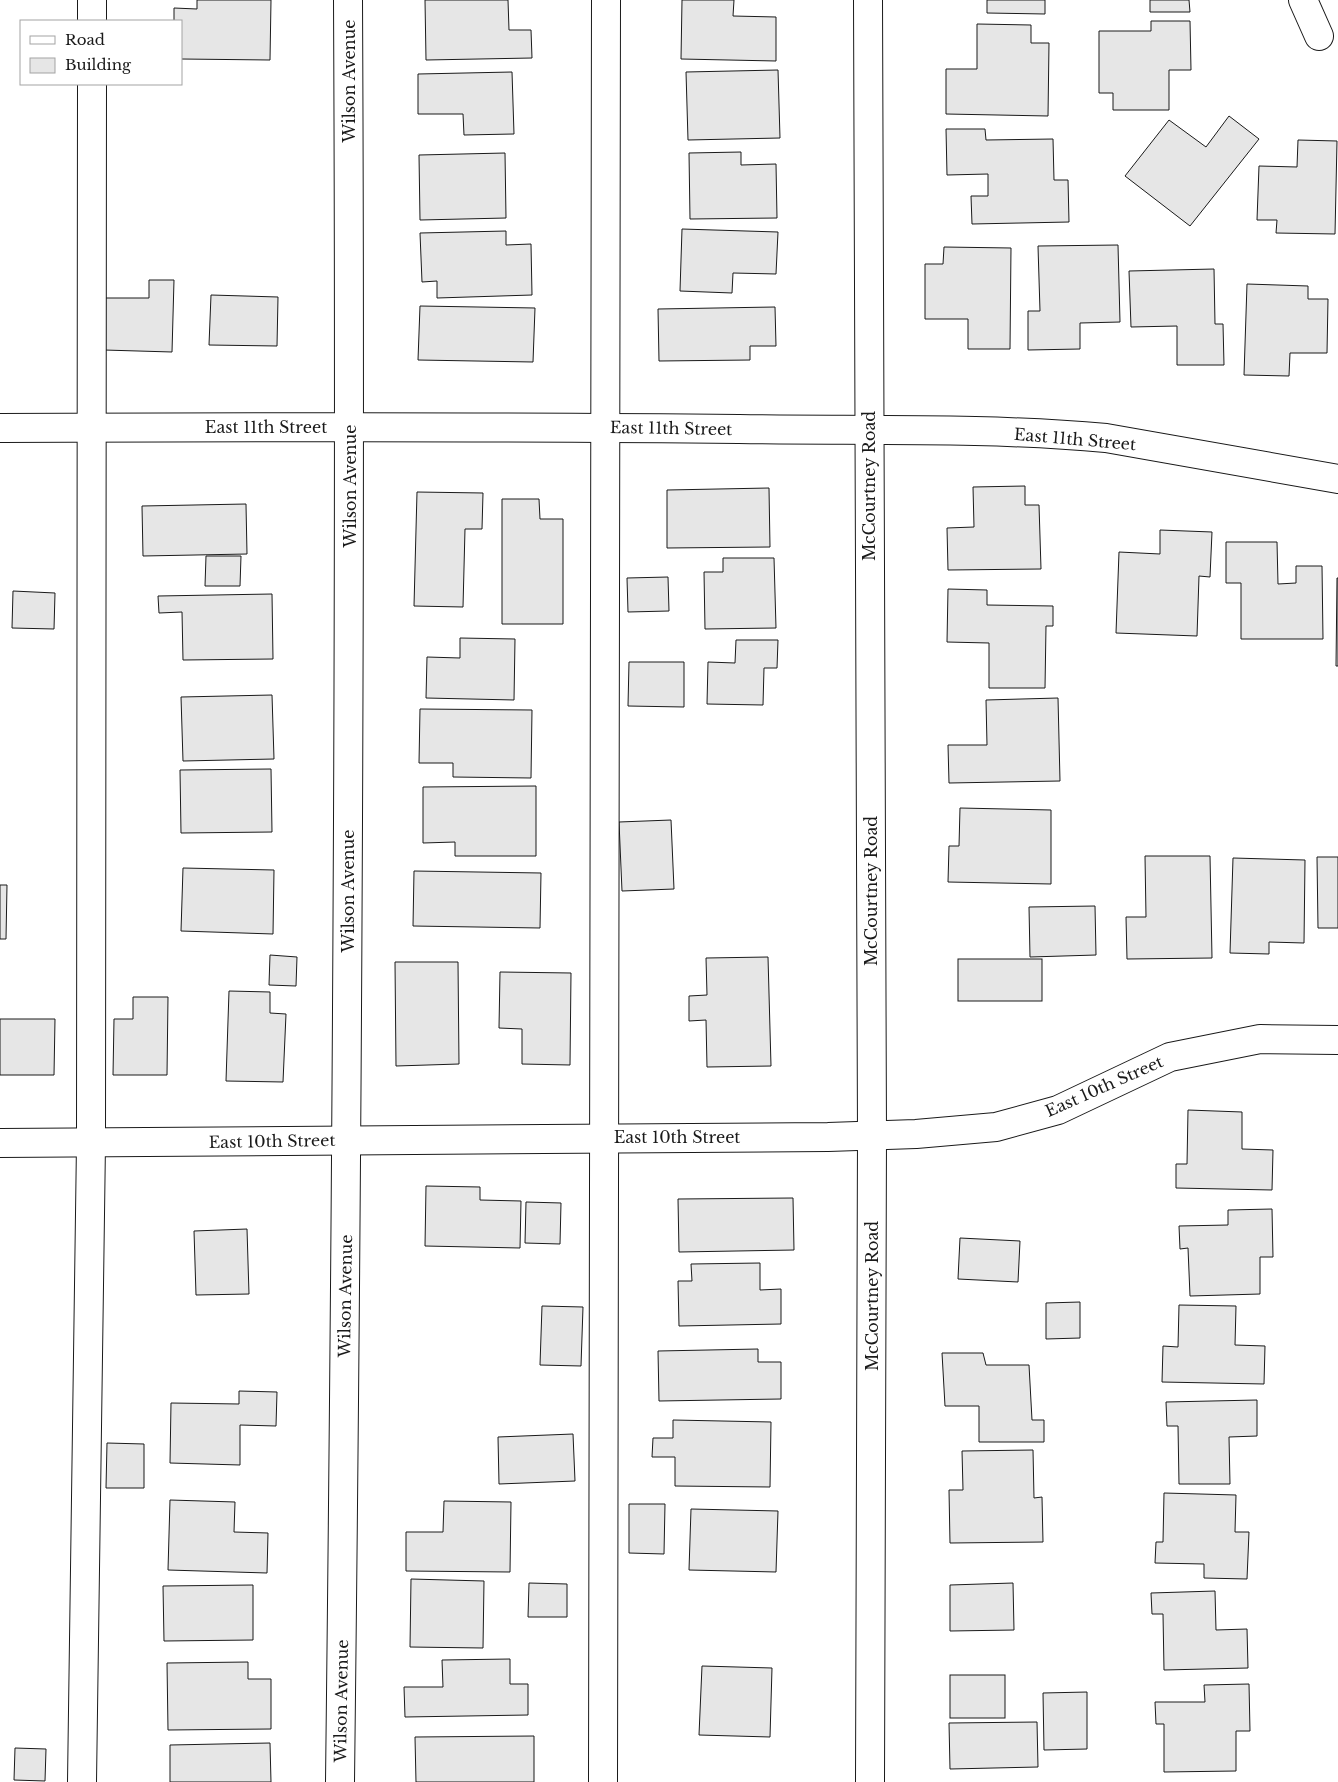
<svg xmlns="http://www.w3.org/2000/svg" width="1338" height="1782" viewBox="0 0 1338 1782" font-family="'Libre Baskerville',serif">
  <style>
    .building { fill: #e6e6e6; stroke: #1a1a1a }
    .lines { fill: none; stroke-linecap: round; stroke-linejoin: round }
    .minor-casing { stroke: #1a1a1a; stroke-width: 30 }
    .minor { stroke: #fff; stroke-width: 28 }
    .labels { text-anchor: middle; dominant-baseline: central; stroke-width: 4; stroke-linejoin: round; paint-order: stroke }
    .street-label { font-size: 16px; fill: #1a1a1a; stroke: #fff }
  </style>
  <rect width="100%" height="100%" fill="#fff"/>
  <g class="building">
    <path d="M 197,0 L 271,0 L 270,60 L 181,59 L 181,21 L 174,21 L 174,8 L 197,9 Z"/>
    <path d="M 425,0 L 508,0 L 509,30 L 531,30 L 532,58 L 426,60 Z"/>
    <path d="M 682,0 L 734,0 L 733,16 L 776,17 L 776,61 L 681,59 Z"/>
    <path d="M 987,0 L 1045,0 L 1045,14 L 987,13 Z"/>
    <path d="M 1150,0 L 1189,0 L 1190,12 L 1150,12 Z"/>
    <path d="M 1151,21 L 1190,21 L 1191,70 L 1169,70 L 1169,110 L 1113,110 L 1113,93 L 1099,93 L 1099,31 L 1151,31 Z"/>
    <path d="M 977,24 L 1031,25 L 1031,43 L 1049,43 L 1048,116 L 946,114 L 946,69 L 977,69 Z"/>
    <path d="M 778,70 L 780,138 L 688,140 L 686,72 Z"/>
    <path d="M 512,72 L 514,134 L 464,135 L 463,114 L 418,114 L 418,74 Z"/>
    <path d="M 1229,116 L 1259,139 L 1190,226 L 1125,176 L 1169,120 L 1206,147 Z"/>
    <path d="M 946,129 L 985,129 L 986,140 L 1053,139 L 1054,180 L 1068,180 L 1069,222 L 972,224 L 971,196 L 988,196 L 988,174 L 947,175 Z"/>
    <path d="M 1298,140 L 1337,141 L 1335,234 L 1276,233 L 1277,220 L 1257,220 L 1259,166 L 1297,167 Z"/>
    <path d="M 741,152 L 741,165 L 776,164 L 777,218 L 690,219 L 689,153 Z"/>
    <path d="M 505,153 L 506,218 L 420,220 L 419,155 Z"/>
    <path d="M 682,229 L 778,232 L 776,274 L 733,273 L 732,293 L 680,291 Z"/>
    <path d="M 506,231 L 506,245 L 531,244 L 532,295 L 437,298 L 437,281 L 422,282 L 420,233 Z"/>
    <path d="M 1118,245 L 1120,322 L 1080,323 L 1080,349 L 1028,350 L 1028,311 L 1040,311 L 1038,246 Z"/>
    <path d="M 944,247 L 1011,248 L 1010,349 L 968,349 L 968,319 L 925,319 L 925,264 L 943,264 Z"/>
    <path d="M 1214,269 L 1215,324 L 1223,324 L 1224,365 L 1177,365 L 1177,326 L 1131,327 L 1129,271 Z"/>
    <path d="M 149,280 L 174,280 L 172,352 L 104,350 L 104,298 L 149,298 Z"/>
    <path d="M 1247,284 L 1308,286 L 1308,299 L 1328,299 L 1327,353 L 1290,353 L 1289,376 L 1244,375 Z"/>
    <path d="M 211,295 L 278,297 L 277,346 L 209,345 Z"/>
    <path d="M 420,306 L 535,308 L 533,362 L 418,360 Z"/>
    <path d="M 775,307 L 776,346 L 750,346 L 750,360 L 659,361 L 658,309 Z"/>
    <path d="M 1025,486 L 1025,505 L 1039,505 L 1041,569 L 948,570 L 947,528 L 974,527 L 973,487 Z"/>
    <path d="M 769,488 L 770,547 L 667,548 L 667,490 Z"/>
    <path d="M 417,492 L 483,493 L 482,529 L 465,529 L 463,607 L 414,606 Z"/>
    <path d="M 502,499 L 539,499 L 540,519 L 563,519 L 563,624 L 502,624 Z"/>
    <path d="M 246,504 L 247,554 L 143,556 L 142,506 Z"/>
    <path d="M 1160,530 L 1212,532 L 1210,577 L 1199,576 L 1197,636 L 1116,633 L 1119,552 L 1160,554 Z"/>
    <path d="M 1226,542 L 1277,542 L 1278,584 L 1296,583 L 1296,566 L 1322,566 L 1323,639 L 1241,639 L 1241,583 L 1226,583 Z"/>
    <path d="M 206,556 L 241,556 L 240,586 L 205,586 Z"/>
    <path d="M 723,558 L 774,558 L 776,628 L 705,629 L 704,572 L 723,572 Z"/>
    <path d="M 668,577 L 669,611 L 628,612 L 627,578 Z"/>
    <path d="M 1337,578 L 1338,578 L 1338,666 L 1336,666 Z"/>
    <path d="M 948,589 L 987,590 L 987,605 L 1053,606 L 1053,626 L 1046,626 L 1045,688 L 989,688 L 989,643 L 947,642 Z"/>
    <path d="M 13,591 L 55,593 L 54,629 L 12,628 Z"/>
    <path d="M 272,594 L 273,659 L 183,660 L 182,612 L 159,613 L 158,596 Z"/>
    <path d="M 460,638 L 515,639 L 514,700 L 426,698 L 427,657 L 460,658 Z"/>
    <path d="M 736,640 L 778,640 L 777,668 L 764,668 L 763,705 L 707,704 L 708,662 L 735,663 Z"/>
    <path d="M 629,662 L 684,662 L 684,707 L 628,706 Z"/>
    <path d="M 272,695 L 274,759 L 183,761 L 181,697 Z"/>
    <path d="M 1058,698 L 1060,781 L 949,783 L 948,745 L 987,745 L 986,700 Z"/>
    <path d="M 420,709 L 532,710 L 531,778 L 453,777 L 453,763 L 419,763 Z"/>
    <path d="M 271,769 L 272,832 L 181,833 L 180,770 Z"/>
    <path d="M 536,786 L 536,856 L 455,856 L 455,842 L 423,843 L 423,787 Z"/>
    <path d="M 960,808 L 1051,810 L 1051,884 L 948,882 L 949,846 L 959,846 Z"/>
    <path d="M 671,820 L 674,889 L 622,891 L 619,822 Z"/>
    <path d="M 1145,856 L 1210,856 L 1212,958 L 1127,959 L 1126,917 L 1146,917 Z"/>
    <path d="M 1317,857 L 1338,857 L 1338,928 L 1318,928 Z"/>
    <path d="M 1233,858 L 1305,860 L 1304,943 L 1269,942 L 1269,954 L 1230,953 Z"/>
    <path d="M 183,868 L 274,870 L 273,934 L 181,931 Z"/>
    <path d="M 414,871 L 541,873 L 540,928 L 413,926 Z"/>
    <path d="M 0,885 L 7,885 L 6,939 L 0,939 Z"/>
    <path d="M 1095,906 L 1096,955 L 1030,957 L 1029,907 Z"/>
    <path d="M 270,955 L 297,957 L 296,986 L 269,985 Z"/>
    <path d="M 768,957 L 771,1066 L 707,1067 L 706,1020 L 689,1021 L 689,996 L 707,995 L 706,958 Z"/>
    <rect x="958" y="959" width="84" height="42"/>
    <path d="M 395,962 L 458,962 L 459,1064 L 396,1066 Z"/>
    <path d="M 500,972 L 571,973 L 570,1065 L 522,1064 L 522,1029 L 499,1028 Z"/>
    <path d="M 229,991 L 270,992 L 270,1013 L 286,1014 L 283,1082 L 226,1081 Z"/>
    <path d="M 133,997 L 168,997 L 167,1075 L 113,1075 L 114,1019 L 133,1019 Z"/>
    <path d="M 0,1019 L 55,1019 L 54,1075 L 0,1075 Z"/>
    <path d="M 1188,1110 L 1242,1112 L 1242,1149 L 1273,1150 L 1272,1190 L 1176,1188 L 1176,1164 L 1187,1164 Z"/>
    <path d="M 426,1186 L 480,1187 L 480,1200 L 521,1201 L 520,1248 L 425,1246 Z"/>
    <path d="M 793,1198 L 794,1250 L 679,1252 L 678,1199 Z"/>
    <path d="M 526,1202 L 561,1203 L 560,1244 L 525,1243 Z"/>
    <path d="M 1272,1209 L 1273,1257 L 1260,1257 L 1260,1294 L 1190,1296 L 1188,1248 L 1180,1249 L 1179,1226 L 1228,1225 L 1228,1210 Z"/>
    <path d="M 247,1229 L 249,1294 L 196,1295 L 194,1231 Z"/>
    <path d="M 960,1238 L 1020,1241 L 1018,1282 L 958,1279 Z"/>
    <path d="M 760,1263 L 760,1290 L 781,1289 L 781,1324 L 679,1326 L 678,1281 L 692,1281 L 691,1264 Z"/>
    <path d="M 1080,1302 L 1080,1338 L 1046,1339 L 1046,1303 Z"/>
    <path d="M 1179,1305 L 1236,1306 L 1235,1345 L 1265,1346 L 1264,1384 L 1162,1382 L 1163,1346 L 1178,1347 Z"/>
    <path d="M 542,1306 L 583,1307 L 581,1366 L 540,1365 Z"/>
    <path d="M 758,1349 L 758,1362 L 781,1362 L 781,1399 L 659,1401 L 658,1351 Z"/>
    <path d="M 942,1353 L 983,1353 L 986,1365 L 1029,1365 L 1032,1420 L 1044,1420 L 1044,1442 L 979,1442 L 979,1406 L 945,1406 Z"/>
    <path d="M 239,1391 L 277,1392 L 276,1426 L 240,1425 L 240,1465 L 170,1463 L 171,1403 L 239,1404 Z"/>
    <path d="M 1257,1400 L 1257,1436 L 1229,1437 L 1230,1484 L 1179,1484 L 1178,1426 L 1167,1426 L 1166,1402 Z"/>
    <path d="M 673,1420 L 771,1422 L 770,1487 L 675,1486 L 675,1457 L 652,1457 L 653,1438 L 673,1438 Z"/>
    <path d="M 573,1434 L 575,1481 L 499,1484 L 498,1437 Z"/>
    <path d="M 107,1443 L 144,1444 L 144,1488 L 106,1488 Z"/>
    <path d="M 1033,1450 L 1034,1498 L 1042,1497 L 1043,1542 L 950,1543 L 949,1490 L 963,1490 L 962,1451 Z"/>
    <path d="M 1164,1493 L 1236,1495 L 1235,1532 L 1249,1532 L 1247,1579 L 1204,1578 L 1204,1564 L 1155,1563 L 1156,1542 L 1163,1542 Z"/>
    <path d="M 170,1500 L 235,1502 L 234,1532 L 268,1533 L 267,1573 L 168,1570 Z"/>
    <path d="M 444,1501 L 511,1502 L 510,1572 L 406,1571 L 406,1532 L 443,1532 Z"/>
    <path d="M 629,1504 L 665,1504 L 664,1554 L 629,1553 Z"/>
    <path d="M 691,1509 L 778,1511 L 776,1572 L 689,1570 Z"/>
    <path d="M 411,1579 L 484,1581 L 483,1648 L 410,1647 Z"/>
    <path d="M 529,1583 L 567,1584 L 567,1617 L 528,1617 Z"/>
    <path d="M 1013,1583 L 1014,1630 L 950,1631 L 950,1585 Z"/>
    <path d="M 253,1585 L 253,1640 L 164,1641 L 163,1586 Z"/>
    <path d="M 1215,1591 L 1216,1630 L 1247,1629 L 1248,1668 L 1164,1670 L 1163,1614 L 1152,1614 L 1151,1593 Z"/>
    <path d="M 510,1659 L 510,1684 L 528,1684 L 528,1715 L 405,1717 L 404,1687 L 443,1687 L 442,1660 Z"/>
    <path d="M 248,1662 L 248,1679 L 271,1679 L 271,1729 L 168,1730 L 167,1663 Z"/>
    <path d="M 702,1666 L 772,1668 L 770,1737 L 699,1735 Z"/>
    <rect x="950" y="1675" width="55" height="43"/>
    <path d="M 1249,1684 L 1250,1731 L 1236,1731 L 1236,1771 L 1164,1772 L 1164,1724 L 1156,1724 L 1155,1702 L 1205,1702 L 1204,1685 Z"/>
    <path d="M 1087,1692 L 1087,1749 L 1044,1750 L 1043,1693 Z"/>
    <path d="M 1037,1722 L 1038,1767 L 950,1769 L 949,1723 Z"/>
    <path d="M 534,1736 L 534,1782 L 416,1782 L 415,1737 Z"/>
    <path d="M 270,1743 L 271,1782 L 170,1782 L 170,1745 Z"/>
    <path d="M 15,1748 L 46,1749 L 45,1781 L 14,1780 Z"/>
  </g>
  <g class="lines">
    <g class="minor-casing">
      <g id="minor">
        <path d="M 868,0 L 872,1136 L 870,1782"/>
        <path d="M 1303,0 L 1319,36"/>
        <path d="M 92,21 L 92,0"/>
        <path d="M 0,428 C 246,427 493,426 739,429 C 861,431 984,427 1106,438 L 1338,479"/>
        <path d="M 0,1143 L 828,1137 L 916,1134 L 996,1127 L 1058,1110 L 1170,1057 L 1260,1039 L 1338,1040"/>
        <path d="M 82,1782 L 91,1143 L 92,84"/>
        <path d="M 340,1782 C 347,1188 351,594 348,0"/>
        <path d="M 603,1782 L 606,0"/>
      </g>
    </g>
    <use href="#minor" class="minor"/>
  </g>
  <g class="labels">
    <g class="street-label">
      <text transform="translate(349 81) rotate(-90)">Wilson Avenue</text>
      <text x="266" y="427">East 11th Street</text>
      <text transform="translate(671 428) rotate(1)">East 11th Street</text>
      <text transform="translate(1075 439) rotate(5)">East 11th Street</text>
      <text transform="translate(350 486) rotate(-90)">Wilson Avenue</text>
      <text transform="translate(869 486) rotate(-90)">McCourtney Road</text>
      <text transform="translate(348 891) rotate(-90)">Wilson Avenue</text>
      <text transform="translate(871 891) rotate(-90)">McCourtney Road</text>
      <text transform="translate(1104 1086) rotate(-24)">East 10th Street</text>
      <text x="677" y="1137">East 10th Street</text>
      <text transform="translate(272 1141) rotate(-1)">East 10th Street</text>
      <text transform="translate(345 1296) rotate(-89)">Wilson Avenue</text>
      <text transform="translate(872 1296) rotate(-90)">McCourtney Road</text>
      <text transform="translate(341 1701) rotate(-89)">Wilson Avenue</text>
    </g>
  </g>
  <rect x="20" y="20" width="162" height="65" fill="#ffffff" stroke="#a3a3a3"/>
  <rect x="30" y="36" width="25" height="8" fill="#ffffff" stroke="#a3a3a3"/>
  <text x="65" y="45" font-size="15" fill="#1a1a1a">Road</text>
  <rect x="30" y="58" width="25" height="15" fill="#e6e6e6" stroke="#a3a3a3"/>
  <text x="65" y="70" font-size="15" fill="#1a1a1a">Building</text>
</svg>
